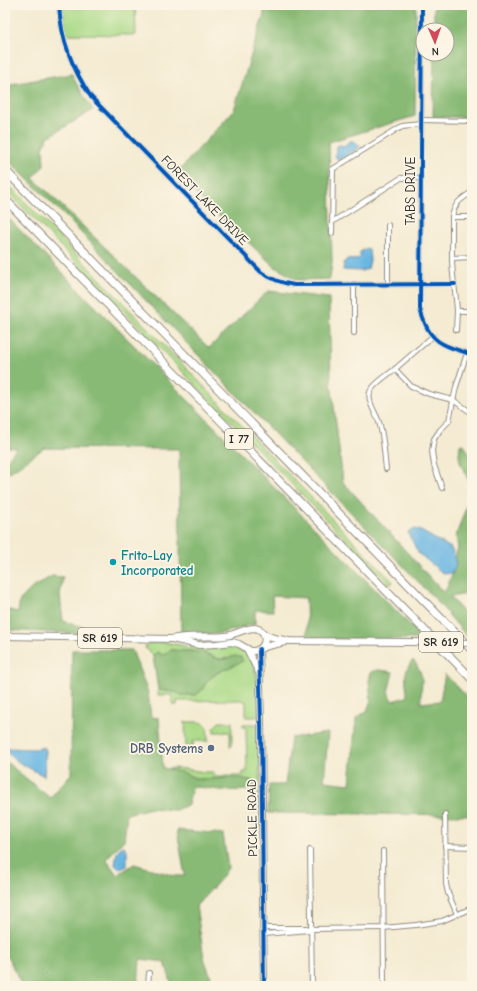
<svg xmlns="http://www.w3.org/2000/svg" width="477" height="991" viewBox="0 0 477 991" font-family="'Comic Neue',sans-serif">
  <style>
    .green { fill: #abda88; stroke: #6b825a }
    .forest { fill: #88ba74; stroke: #5a7250 }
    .water { fill: #69b6e2; stroke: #4a7086 }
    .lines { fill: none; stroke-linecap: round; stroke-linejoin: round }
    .street-casing { stroke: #908b7e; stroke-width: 6 }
    .secondary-casing { stroke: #908b7e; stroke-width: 8 }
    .primary-casing { stroke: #908b7e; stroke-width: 8 }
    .highway-casing { stroke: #908b7e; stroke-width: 9 }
    .street { stroke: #fff; stroke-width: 4 }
    .secondary { stroke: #fff; stroke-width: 6 }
    .primary { stroke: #fff; stroke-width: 6 }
    .highway { stroke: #fff; stroke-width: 7 }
    .primary-bridge-casing { stroke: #908b7e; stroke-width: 8; stroke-linecap: butt }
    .primary-bridge { stroke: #fff; stroke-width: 6 }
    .cycleway-casing { stroke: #fcf5e5; stroke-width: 6 }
    .cycleway { stroke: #0057b8; stroke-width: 4 }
    .culture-dot { fill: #0f9aa8; stroke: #fcf5e5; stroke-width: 1.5 }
    .service-dot { fill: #5c6f8a; stroke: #fcf5e5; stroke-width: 1.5 }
    .labels { text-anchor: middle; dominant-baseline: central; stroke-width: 3.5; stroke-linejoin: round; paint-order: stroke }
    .shield { fill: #fcf5e5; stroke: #6a6863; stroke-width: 1 }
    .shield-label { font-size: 12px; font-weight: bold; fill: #2b2b2b }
    .street-label { font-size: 13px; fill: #2b2b2b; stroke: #fcf5e5 }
    .culture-label { font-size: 13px; font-weight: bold; fill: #0d838f; stroke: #fcf5e5; text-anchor: start }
    .service-label { font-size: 13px; font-weight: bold; fill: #4e5e75; stroke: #fcf5e5; text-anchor: end }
  </style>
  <rect width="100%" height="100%" fill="#fcf5e5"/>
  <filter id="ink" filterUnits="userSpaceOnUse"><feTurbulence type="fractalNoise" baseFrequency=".025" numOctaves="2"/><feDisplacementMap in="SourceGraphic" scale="8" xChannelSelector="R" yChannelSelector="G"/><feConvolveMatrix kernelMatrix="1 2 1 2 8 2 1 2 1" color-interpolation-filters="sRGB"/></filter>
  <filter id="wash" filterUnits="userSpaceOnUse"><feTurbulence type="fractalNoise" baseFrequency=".012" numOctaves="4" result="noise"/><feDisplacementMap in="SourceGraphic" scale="16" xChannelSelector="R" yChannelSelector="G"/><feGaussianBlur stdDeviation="0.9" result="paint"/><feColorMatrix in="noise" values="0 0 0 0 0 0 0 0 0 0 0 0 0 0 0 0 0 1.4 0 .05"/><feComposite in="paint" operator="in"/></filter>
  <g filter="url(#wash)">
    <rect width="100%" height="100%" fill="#f4ebd2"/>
    <g class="green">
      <path d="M 62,5 L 135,5 L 136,35 L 66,34 Z"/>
      <path d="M 5,181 L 393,582 L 390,585 L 5,189 Z"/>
      <path d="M 162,642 C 174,643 186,647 198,648 C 204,648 211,648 217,647 C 222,646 227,644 232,645 C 260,649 259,694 259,714 L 258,717 L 246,717 L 246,702 L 242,700 L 177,701 L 177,705 L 172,705 L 172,695 L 158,695 L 158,690 L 175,692 L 182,695 L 196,695 L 201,691 L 208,680 L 217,673 L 242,661 L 235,656 C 215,663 217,655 199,652 C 190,650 180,651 171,650 L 167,654 L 162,655 L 157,652 L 153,656 L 145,648 L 146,645 L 153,643 Z"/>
      <path d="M 185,722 C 204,722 208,720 208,741 L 193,741 L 193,746 L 186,746 Z"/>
      <path d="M 219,722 L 232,722 L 232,746 L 230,746 L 230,732 L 214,732 L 214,727 Z"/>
      <path d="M 243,724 L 256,724 L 259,726 L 260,781 L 258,785 L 251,780 L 224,778 L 199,779 L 183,773 L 166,769 C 182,766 197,773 213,772 L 214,776 L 243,776 L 243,772 L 247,772 L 246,727 L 243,727 Z"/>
    </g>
    <g class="forest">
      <path d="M 264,5 L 416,5 L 415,116 L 329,142 L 332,262 L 330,279 L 297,280 L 274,266 L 175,175 L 234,110 L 264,14 Z"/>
      <path d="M 434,5 L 472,5 L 472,117 L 433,117 L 434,54 L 447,54 L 447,30 L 434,30 Z"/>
      <path d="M 72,74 L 76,83 L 93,110 L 48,137 L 43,148 L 44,165 L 33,178 L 209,348 L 268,291 L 329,298 L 331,382 L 343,482 L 443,592 L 447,588 L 455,566 L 455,558 L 458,548 L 456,536 L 472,490 L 467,477 L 461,465 L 459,456 L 460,445 L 464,444 L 472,460 L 472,593 L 450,597 L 472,622 L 472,639 L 468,638 L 438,602 L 200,357 L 69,220 L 5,157 L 5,85 Z"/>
      <path d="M 5,215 L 424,639 L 307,639 L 306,598 L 272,596 L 273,611 L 255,610 L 255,624 C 243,626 234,631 222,633 C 209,636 194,633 181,632 L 179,449 L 44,448 L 6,475 L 5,474 L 5,462 L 17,448 L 5,447 Z"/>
      <path d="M 52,576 L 63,577 L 60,595 L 63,621 L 80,626 L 93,632 L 87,634 L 5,630 L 5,609 L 18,612 L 20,600 L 32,588 Z"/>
      <path d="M 72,650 L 132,650 L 148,693 L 151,717 L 159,718 L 163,768 C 170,770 177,771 184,773 C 189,775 193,778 198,779 C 212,781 254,771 259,789 C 246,790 233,791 220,790 C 211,789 202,787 192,787 L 188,805 L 175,810 L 151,808 L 127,814 L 124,840 L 106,859 L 117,875 L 134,864 L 175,876 L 185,876 L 177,830 L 223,834 L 228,868 L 220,880 L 196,906 L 204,958 L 214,986 L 172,986 L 165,962 L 140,959 L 138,986 L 22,986 L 10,961 L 5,954 L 5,761 L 50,798 L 71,774 Z"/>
      <path d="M 171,650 L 203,652 L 220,660 L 235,656 L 241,657 L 243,661 L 217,673 L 208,680 L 201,691 L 196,695 L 182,695 L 175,692 L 158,690 L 153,656 L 157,652 L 162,655 L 167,653 Z"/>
      <path d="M 413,660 C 427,678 420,683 421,703 L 440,701 L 445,674 L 472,702 L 472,815 L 268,813 L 269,785 L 285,785 L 291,738 L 328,733 L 324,781 L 350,784 L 356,718 L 367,711 L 371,700 L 369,681 L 371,672 L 379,670 L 393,672 L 388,692 L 392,701 L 407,697 C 407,681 401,674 413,660 Z"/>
    </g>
    <g class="water">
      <path d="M 350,141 L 354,141 L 360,146 L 356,150 L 340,160 L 337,159 L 335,155 L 337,146 L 340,145 L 344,146 Z"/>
      <path d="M 366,249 L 369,250 L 370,260 L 368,269 L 361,271 L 343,270 L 344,263 L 347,259 L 354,260 L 360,258 L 360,252 Z"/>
      <path d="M 414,529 L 419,530 L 451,548 L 455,558 L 456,566 L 452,573 L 444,574 L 418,553 L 408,532 Z"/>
      <path d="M 44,747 L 46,750 L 44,776 L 20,763 L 5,751 L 5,748 L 36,749 Z"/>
      <path d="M 124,846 L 127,850 L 127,866 L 120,869 L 115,865 L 117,852 L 120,848 Z"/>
    </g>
  </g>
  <g filter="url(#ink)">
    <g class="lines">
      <g class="street-casing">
        <g id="street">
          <path d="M 59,5 C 61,40 72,68 91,97 L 261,272 C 272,280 281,283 294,285 L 455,284"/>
          <path d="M 422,5 L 420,309 C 424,323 429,337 443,344 C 452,349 463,351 472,355"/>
          <path d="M 421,120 L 472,121"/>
          <path d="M 452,217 C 455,202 460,200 472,192"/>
          <path d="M 332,222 L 401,178 L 421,178"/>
          <path d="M 388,225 L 388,284"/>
          <path d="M 332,233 L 333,169 L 402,126 L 421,124"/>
          <path d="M 452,258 L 452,217 L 472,217"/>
          <path d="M 354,284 L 354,333"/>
          <path d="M 457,311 C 456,293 452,276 452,258 L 472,257"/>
          <path d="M 456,330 L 457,311 L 472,311"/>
          <path d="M 433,336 L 395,369 L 411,386 L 429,394 L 453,400 L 472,413"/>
          <path d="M 386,469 C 384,454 384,437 379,422 C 376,413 367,402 370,392 C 373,384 389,374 395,369"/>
          <path d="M 442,488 L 434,465 L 432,451 L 434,439 L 440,430 L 449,421 L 456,387 L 467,353"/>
          <path d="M 445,814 L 446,884 L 448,893 L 457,914"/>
          <path d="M 445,846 L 472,847"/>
          <path d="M 310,850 L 312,986"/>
          <path d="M 383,851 L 384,986"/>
          <path d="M 263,928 L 306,928 L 311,929 L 383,928 L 416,925 L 442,921 L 472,908"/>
          <path d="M 264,934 L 309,930"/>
          <path d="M 148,986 L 149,973"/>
        </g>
      </g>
      <g class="secondary-casing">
        <g id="secondary">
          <path d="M 247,649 L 259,673"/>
          <path d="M 259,649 L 261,721 L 264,986"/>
        </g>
      </g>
      <g class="primary-casing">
        <g id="primary">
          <path d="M 264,634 L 274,638 L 289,641 L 410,642"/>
          <path d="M 5,636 L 172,639 C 189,634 207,638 225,636 C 235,635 244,628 255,628 C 265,630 268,640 261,648"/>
          <path d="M 172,639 L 199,645 L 216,644 L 232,642 L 239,644 L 251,651 L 254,651 L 268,646 L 285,642"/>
        </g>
      </g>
      <g class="highway-casing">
        <g id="highway">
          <path d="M 5,170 L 472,650"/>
          <path d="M 5,199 L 472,679"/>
        </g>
      </g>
      <use href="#street" class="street"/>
      <use href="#secondary" class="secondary"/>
      <use href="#primary" class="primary"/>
      <use href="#highway" class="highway"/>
      <g class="primary-bridge-casing">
        <path id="primary-bridge" d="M 410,642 L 472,643"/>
      </g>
      <use href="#primary-bridge" class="primary-bridge"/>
      <g class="cycleway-casing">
        <g id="cycleway">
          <path d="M 59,5 C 61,40 72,68 91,97 L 261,272 C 272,280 281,283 294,285 L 455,284"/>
          <path d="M 422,5 L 420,309 C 424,323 429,337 443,344 C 452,349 463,351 472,355"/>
          <path d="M 259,649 L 261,721 L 264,986"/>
        </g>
      </g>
      <use href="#cycleway" class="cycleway"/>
    </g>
  </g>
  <circle class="culture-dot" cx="113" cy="562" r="4"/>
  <circle class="service-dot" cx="211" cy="748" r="4"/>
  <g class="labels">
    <g class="shield">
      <rect x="225" y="429" width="28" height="20" rx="3"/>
      <rect x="78" y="628" width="44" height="20" rx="3"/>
      <rect x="419" y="632" width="44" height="20" rx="3"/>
    </g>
    <g class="shield-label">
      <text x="239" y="439">I 77</text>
      <text x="100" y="638">SR 619</text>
      <text x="441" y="642">SR 619</text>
    </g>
    <g class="street-label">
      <text transform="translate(410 191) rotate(-90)">TABS DRIVE</text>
      <text transform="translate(205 200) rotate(46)">FOREST LAKE DRIVE</text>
      <text transform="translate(252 818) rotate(-91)">PICKLE ROAD</text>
    </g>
    <g class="culture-label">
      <text x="121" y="555">Frito-Lay<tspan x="121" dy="15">Incorporated</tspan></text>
    </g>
    <g class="service-label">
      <text x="203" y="748">DRB Systems</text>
    </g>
  </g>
  <rect width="477" height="991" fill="none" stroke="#fcf5e5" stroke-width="20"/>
  <g transform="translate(435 42) rotate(178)"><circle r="19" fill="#fcf5e5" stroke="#a8a49b"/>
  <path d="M0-3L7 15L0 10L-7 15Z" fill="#d1495b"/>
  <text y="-6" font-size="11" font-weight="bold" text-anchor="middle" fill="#2b2b2b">N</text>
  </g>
</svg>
